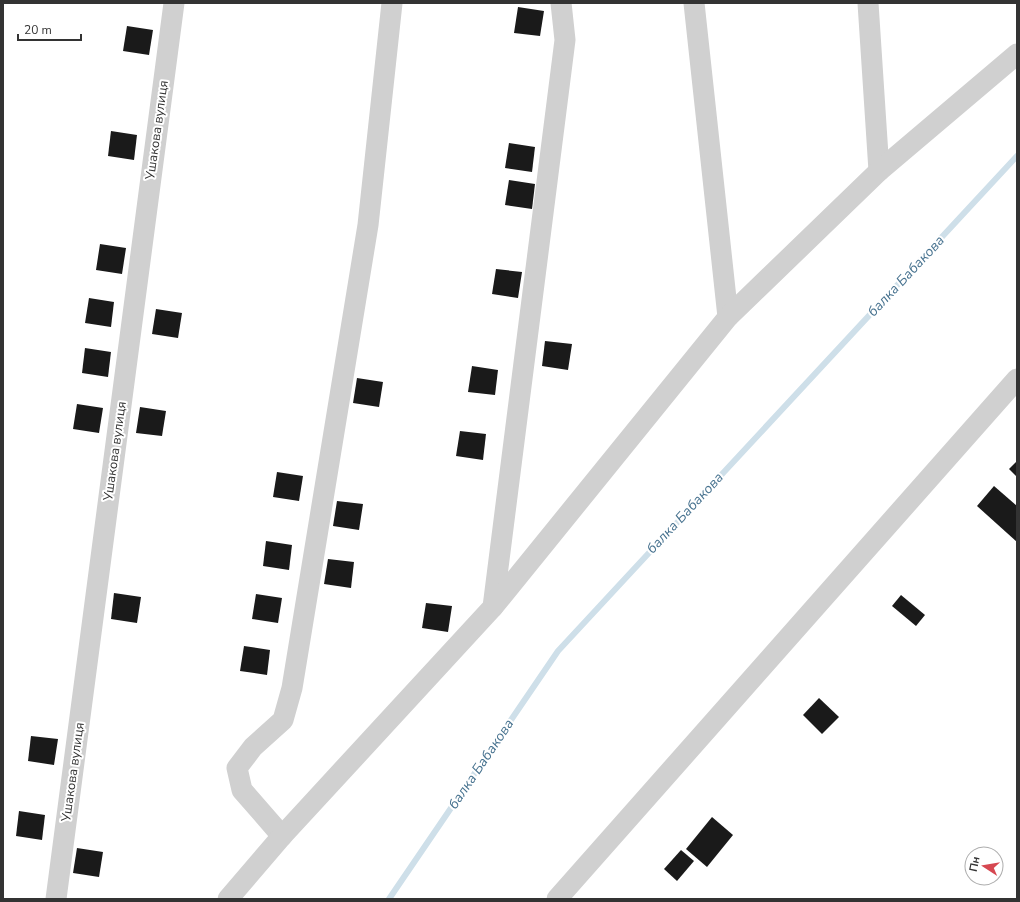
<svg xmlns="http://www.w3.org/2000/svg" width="1020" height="902" viewBox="0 0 1020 902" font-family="'Nunito Sans',sans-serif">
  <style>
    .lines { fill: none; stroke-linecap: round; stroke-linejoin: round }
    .stream { stroke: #cedfe9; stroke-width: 6 }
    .building { fill: #1a1a1a }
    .minor { stroke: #d0d0d0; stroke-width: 21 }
    .labels { text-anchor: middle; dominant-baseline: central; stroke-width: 4; stroke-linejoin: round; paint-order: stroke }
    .street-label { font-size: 13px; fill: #333; stroke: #fff }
    .water-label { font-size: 14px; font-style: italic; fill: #47728f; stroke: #fff }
  </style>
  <rect width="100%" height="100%" fill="#fff"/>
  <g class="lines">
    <path class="stream" d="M 389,899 L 558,651 L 1017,156"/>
  </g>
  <g class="building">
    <path d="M 518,7 L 544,11 L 540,36 L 514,33 Z"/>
    <path d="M 127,26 L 153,30 L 149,55 L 123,51 Z"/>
    <path d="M 111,131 L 137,135 L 134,160 L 108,156 Z"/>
    <path d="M 509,143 L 535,147 L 532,172 L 505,168 Z"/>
    <path d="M 509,180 L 535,184 L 532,209 L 505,205 Z"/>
    <path d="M 100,244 L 126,248 L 122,274 L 96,270 Z"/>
    <path d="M 496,269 L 522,272 L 518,298 L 492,294 Z"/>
    <path d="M 89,298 L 114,302 L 111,327 L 85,323 Z"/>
    <path d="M 156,309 L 182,313 L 178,338 L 152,334 Z"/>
    <path d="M 545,341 L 572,344 L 568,370 L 542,366 Z"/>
    <path d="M 85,348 L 111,352 L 108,377 L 82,373 Z"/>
    <path d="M 472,366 L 498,370 L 495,395 L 468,392 Z"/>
    <path d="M 357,378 L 383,382 L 379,407 L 353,403 Z"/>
    <path d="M 77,404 L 103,408 L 99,433 L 73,429 Z"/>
    <path d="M 140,407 L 166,411 L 162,436 L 136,433 Z"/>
    <path d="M 460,431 L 486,434 L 483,460 L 456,456 Z"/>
    <path d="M 1017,461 L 1017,477 L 1009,469 Z"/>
    <path d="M 277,472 L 303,476 L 299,501 L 273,497 Z"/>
    <path d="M 994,486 L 1017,506 L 1017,542 L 977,506 Z"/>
    <path d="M 337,501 L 363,504 L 359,530 L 333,526 Z"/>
    <path d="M 266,541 L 292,545 L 289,570 L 263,566 Z"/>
    <path d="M 328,559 L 354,562 L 351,588 L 324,584 Z"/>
    <path d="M 114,593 L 141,597 L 137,623 L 111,619 Z"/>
    <path d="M 256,594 L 282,598 L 278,623 L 252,619 Z"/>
    <path d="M 901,595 L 925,615 L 916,626 L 892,606 Z"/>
    <path d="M 426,603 L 452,606 L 448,632 L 422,628 Z"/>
    <path d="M 244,646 L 270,650 L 267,675 L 240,671 Z"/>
    <path d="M 819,698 L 839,717 L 822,734 L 803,715 Z"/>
    <path d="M 31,736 L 58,739 L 54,765 L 28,761 Z"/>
    <path d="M 19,811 L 45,815 L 42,840 L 16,836 Z"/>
    <path d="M 712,817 L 733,835 L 707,867 L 686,849 Z"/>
    <path d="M 77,848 L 103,852 L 99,877 L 73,873 Z"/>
    <path d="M 681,850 L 694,861 L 677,881 L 664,869 Z"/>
  </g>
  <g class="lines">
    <g class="minor">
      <path d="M 694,3 L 728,317"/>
      <path d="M 868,3 L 879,171"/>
      <path d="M 493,607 L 565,40 L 561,3"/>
      <path d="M 282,836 L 242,790 L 237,768 L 253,747 L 283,720 L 292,688 L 368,225 L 392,3"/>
      <path d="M 56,899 L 174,3"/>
      <path d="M 228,899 L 282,836 L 493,607 L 728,317 L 879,171 L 1017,54"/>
      <path d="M 557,899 L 1017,379"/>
    </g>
  </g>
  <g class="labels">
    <g class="street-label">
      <text transform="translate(157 130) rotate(-82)">Ушакова вулиця</text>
      <text transform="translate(115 451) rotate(-82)">Ушакова вулиця</text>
      <text transform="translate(73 772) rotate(-82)">Ушакова вулиця</text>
    </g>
    <g class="water-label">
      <text transform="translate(906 276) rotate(-47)">балка Бабакова</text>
      <text transform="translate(685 513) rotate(-47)">балка Бабакова</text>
      <text transform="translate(481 764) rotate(-56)">балка Бабакова</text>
    </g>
  </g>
  <rect width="1020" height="902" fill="none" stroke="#333333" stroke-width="8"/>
  <g transform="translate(984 866) rotate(282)"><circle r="19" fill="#ffffff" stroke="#adadad"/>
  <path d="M0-3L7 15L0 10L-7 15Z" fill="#d64851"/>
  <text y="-6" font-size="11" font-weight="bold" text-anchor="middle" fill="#333333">Пн</text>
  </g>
  <path d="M18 34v6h63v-6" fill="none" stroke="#333333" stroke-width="2"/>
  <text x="24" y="34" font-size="12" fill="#333333" stroke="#ffffff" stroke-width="3" paint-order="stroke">20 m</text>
</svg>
